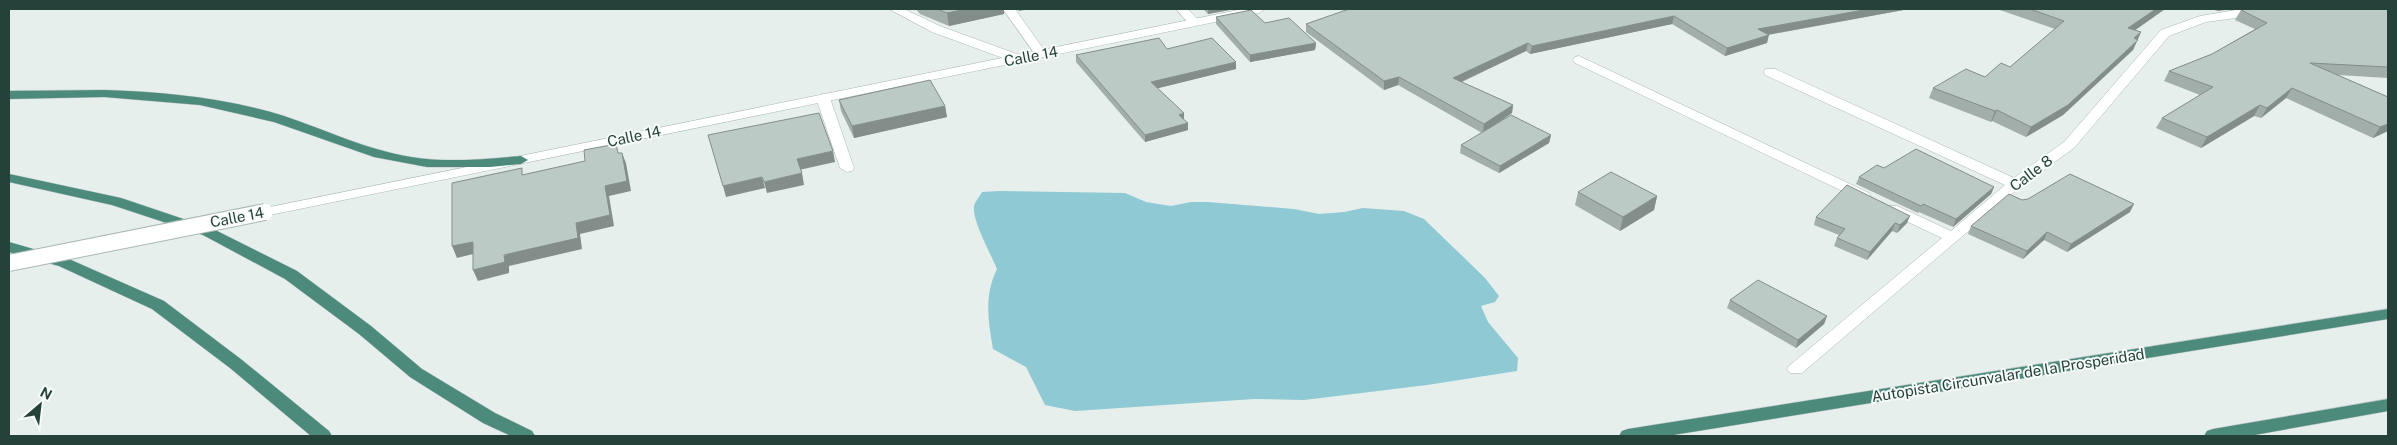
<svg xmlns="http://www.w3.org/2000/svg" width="2397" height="445" viewBox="0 0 2397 445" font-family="'Public Sans',sans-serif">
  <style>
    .water { fill: #8ec9d4 }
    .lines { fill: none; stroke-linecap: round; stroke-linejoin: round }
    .minor-casing { stroke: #a8b8b2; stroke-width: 1 }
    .tertiary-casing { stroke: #a8b8b2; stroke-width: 1 }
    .trunk-casing { stroke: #c2cac8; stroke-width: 1 }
    .minor { fill: #fff; fill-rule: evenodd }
    .tertiary { fill: #fff; fill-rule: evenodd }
    .trunk { fill: #4c8a7c; fill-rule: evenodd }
    .tertiary-bridge-casing { stroke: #a8b8b2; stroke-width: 18; stroke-linecap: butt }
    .tertiary-bridge { stroke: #fff; stroke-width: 16 }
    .wall { fill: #a1aea9 }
    .shaded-wall { fill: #838d89 }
    .building { fill: #bbcac4; stroke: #838d89 }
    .labels { text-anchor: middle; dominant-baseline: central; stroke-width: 4; stroke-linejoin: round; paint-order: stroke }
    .street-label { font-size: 15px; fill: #24423a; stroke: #f7fbf9 }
  </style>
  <rect width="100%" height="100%" fill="#e6efeb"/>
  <path class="water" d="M 999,191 L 1125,193 L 1146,202 L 1171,206 L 1191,202 L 1208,202 L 1294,209 L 1319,214 L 1344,212 L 1363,208 L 1404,211 L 1424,219 L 1485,278 L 1499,296 L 1495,302 L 1481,306 L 1488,322 L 1518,358 L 1517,371 L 1427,385 L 1304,400 L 1254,399 L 1075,411 L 1045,405 L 1026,367 L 993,349 C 988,321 984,295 997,269 C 991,254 972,221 974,206 C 975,202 980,196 982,192 Z"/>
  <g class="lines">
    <g class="minor-casing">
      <g id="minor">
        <path d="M 889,9 L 904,9 L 940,26 L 1022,56 L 1024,59 L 1018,63 L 1014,62 L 932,32 Z"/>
        <path d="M 1003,9 L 1015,9 L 1047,54 L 1045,57 L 1037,57 Z"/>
        <path d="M 1176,9 L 1188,9 L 1200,22 L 1198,25 L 1190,25 Z"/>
        <path d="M 2242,9 L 2278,9 L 2272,13 L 2206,22 L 2169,36 L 2074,148 L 2020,187 L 1802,373 L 1790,373 L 1787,369 L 1790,365 L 1942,238 L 1887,212 L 1885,209 L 1887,206 L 1897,206 L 1951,231 L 2005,185 L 1765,75 L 1764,72 L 1765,69 L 1775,69 L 2014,178 L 2064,142 L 2161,30 L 2200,16 Z"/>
        <path d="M 1579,56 L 1869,193 L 1871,196 L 1864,200 L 1859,199 L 1575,63 L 1573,60 L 1575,57 Z"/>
        <path d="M 823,94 L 830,98 L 854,168 L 852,171 L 847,172 L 840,168 L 816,98 Z"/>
      </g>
    </g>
    <g class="tertiary-casing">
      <path id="tertiary" d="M 1243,9 L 1265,9 L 1259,13 L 265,216 L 258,212 L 265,208 Z"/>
    </g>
    <g class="trunk-casing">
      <g id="trunk">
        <path d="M 104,90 C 165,92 226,98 284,116 C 326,130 367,150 411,157 C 447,163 485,159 521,156 L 528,160 L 521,164 L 490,167 L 427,167 L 374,157 L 274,122 L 200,105 L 104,97 L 9,99 L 9,91 Z"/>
        <path d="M 9,174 L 121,198 L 213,229 L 297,271 L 371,326 L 422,369 L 495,413 L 532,431 L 535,436 L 511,436 L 483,423 L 410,377 L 359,334 L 285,279 L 203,235 L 112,205 L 9,182 Z"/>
        <path d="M 9,242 L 71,260 L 164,301 L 242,360 L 329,431 L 332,436 L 311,436 L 230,368 L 152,309 L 59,266 L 9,252 Z"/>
        <path d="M 2388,309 L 2388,319 L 1667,436 L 1619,436 L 1622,431 L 1628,429 Z"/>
        <path d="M 2388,399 L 2388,411 L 2249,436 L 2204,436 L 2207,431 L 2213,429 Z"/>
      </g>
    </g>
    <use href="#minor" class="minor"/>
    <use href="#tertiary" class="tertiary"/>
    <use href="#trunk" class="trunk"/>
    <g class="tertiary-bridge-casing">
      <path id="tertiary-bridge" d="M 9,263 L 265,212"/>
    </g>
    <use href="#tertiary-bridge" class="tertiary-bridge"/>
  </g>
  <g class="wall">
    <path d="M 916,9 L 1004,9 L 1004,14 L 949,26 L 920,14 Z"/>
    <path d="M 1203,9 L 1235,9 L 1208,14 Z"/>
    <path d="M 1909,9 L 1768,35 L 1767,43 L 1725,56 L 1672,24 L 1530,54 L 1526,51 L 1462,82 L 1513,105 L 1512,113 L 1496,124 L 1551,135 L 1549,143 L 1499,173 L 1460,153 L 1461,145 L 1482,133 L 1398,85 L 1384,90 L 1306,32 L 1306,24 Z"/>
    <path d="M 1997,9 L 2165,9 L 2135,30 L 2141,32 L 2133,50 L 2063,115 L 2026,137 L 1992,121 L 1991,122 L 1929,98 L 1933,88 L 1985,77 L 2010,67 L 2055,29 Z"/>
    <path d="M 2212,9 L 2232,9 L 2217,11 Z"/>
    <path d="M 2388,9 L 2388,78 L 2338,75 L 2388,97 L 2388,131 L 2373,138 L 2286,98 L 2261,118 L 2254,116 L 2201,148 L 2156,128 L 2162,118 L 2200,95 L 2164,81 L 2169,71 L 2212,54 L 2255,29 L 2235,20 L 2241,10 Z"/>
    <path d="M 1216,17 L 1265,23 L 1316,43 L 1315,50 L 1250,62 L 1216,24 Z"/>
    <path d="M 1167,49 L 1236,69 L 1157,88 L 1184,120 L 1188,130 L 1145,142 L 1076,62 L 1076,55 Z"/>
    <path d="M 839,100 L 945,106 L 947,117 L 854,138 L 841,111 Z"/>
    <path d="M 1884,168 L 1994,187 L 1991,194 L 1953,227 L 1919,212 L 1918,213 L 1856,184 L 1859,177 Z"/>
    <path d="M 1578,192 L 1657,196 L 1654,210 L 1620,231 L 1575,205 Z"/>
    <path d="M 2022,200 L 2130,212 L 2067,252 L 2044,240 L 2023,259 L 1968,234 L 1971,226 Z"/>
    <path d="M 1816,217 L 1907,223 L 1897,233 L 1892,231 L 1867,260 L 1834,246 L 1837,238 L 1839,235 L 1814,225 Z"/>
    <path d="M 1730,300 L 1827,316 L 1824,324 L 1796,348 L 1727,308 Z"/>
  </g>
  <g class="shaded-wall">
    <path d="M 966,9 L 1004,9 L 1004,14 L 949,26 L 947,13 Z"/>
    <path d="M 1018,9 L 1029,9 L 1019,11 Z"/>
    <path d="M 1208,9 L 1235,9 L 1208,14 Z"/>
    <path d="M 1869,9 L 1909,9 L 1755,37 L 1758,29 Z"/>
    <path d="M 2156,9 L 2165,9 L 2124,38 L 2128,28 Z"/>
    <path d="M 2219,9 L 2232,9 L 2217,11 Z"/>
    <path d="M 1674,16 L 1672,24 L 1530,54 L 1532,46 Z"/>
    <path d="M 2141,32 L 2133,50 L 2063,115 L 2026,137 L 2031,127 Z"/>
    <path d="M 1769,35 L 1767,43 L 1725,56 L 1727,48 Z"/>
    <path d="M 1316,43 L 1315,50 L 1250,62 L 1250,55 Z"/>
    <path d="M 1528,43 L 1526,51 L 1452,86 L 1453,78 Z"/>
    <path d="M 1236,62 L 1236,69 L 1151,90 L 1151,82 Z"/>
    <path d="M 1399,77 L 1398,85 L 1384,90 L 1384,81 Z"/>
    <path d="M 2292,88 L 2286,98 L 2261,118 L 2267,108 Z"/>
    <path d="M 1513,105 L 1512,113 L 1483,133 L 1484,124 Z"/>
    <path d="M 2260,105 L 2254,116 L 2201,148 L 2207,137 Z"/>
    <path d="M 945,106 L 947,117 L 854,138 L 852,126 Z"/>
    <path d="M 1997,110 L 1992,121 L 1991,122 L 1995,111 Z"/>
    <path d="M 1184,113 L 1184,120 L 1179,115 Z"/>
    <path d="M 1188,123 L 1188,130 L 1145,142 L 1145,135 Z"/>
    <path d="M 2388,124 L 2388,131 L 2373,138 L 2380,127 Z"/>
    <path d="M 1551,135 L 1549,143 L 1499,173 L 1500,166 Z"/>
    <path d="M 833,151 L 835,162 L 799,170 L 797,159 Z"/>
    <path d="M 622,153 L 626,163 L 631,191 L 609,196 L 614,226 L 580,234 L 582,249 L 509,266 L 509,273 L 478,281 L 473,270 L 576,223 Z"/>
    <path d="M 802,173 L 804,185 L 767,193 L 764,182 Z"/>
    <path d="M 762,177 L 765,188 L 726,197 L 723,186 Z"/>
    <path d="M 1994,187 L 1991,194 L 1953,227 L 1956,219 Z"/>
    <path d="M 1657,196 L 1654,210 L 1620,231 L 1623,217 Z"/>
    <path d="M 2134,204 L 2130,212 L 2067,252 L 2071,244 Z"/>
    <path d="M 1910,216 L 1907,223 L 1897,233 L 1900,225 Z"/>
    <path d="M 1895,223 L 1892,231 L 1867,260 L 1870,252 Z"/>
    <path d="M 2047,232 L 2044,240 L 2023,259 L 2027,251 Z"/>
    <path d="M 473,242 L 477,253 L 457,258 L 452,246 Z"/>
    <path d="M 1827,316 L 1824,324 L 1796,348 L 1798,340 Z"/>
  </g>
  <g class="building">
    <path d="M 937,9 L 966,9 L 947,13 Z"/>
    <path d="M 1349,9 L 1869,9 L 1758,29 L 1769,35 L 1727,48 L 1674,16 L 1532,46 L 1528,43 L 1453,78 L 1513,105 L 1484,124 L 1399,77 L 1384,81 L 1306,24 Z"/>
    <path d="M 2030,9 L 2156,9 L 2128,28 L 2141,32 L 2134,38 L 2138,40 L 2068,105 L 2031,127 L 1997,110 L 1995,111 L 1933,88 L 1966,69 L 1985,77 L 2001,63 L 2010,67 L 2064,21 Z"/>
    <path d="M 2250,9 L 2388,9 L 2388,67 L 2310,63 L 2388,97 L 2388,124 L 2380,127 L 2292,88 L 2267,108 L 2260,105 L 2207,137 L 2162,118 L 2213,87 L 2169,71 L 2212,54 L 2267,23 L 2241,10 Z"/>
    <path d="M 1251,10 L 1265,23 L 1289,18 L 1316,43 L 1250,55 L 1216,17 Z"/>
    <path d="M 1159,38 L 1167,49 L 1212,38 L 1236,62 L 1151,82 L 1184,113 L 1179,115 L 1188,123 L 1145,135 L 1076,55 Z"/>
    <path d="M 930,80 L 945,106 L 852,126 L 839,100 Z"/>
    <path d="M 819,113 L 833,151 L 797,159 L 802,173 L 764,182 L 762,177 L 723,186 L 708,135 Z"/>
    <path d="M 1511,115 L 1551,135 L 1500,166 L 1461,145 Z"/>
    <path d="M 616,144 L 618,153 L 622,153 L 627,181 L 605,186 L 610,215 L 576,223 L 578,238 L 504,255 L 505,262 L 473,270 L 473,242 L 452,246 L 452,183 L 522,168 L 522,175 L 585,161 L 584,150 Z"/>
    <path d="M 1916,149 L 1994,187 L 1956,219 L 1923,204 L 1921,206 L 1859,177 L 1877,165 L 1884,168 Z"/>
    <path d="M 1611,172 L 1657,196 L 1623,217 L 1578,192 Z"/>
    <path d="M 2070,174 L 2134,204 L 2071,244 L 2047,232 L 2027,251 L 1971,226 L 2009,194 L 2022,200 L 2028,199 Z"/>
    <path d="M 1847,185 L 1910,216 L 1900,225 L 1895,223 L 1870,252 L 1837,238 L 1845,229 L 1816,217 Z"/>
    <path d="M 1758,280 L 1827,316 L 1798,340 L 1730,300 Z"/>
  </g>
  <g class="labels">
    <g class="street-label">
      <text transform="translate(1031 56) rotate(-11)">Calle 14</text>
      <text transform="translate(634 136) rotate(-12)">Calle 14</text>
      <text transform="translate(2031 173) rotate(-37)">Calle 8</text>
      <text transform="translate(237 217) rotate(-11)">Calle 14</text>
      <text transform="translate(2008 375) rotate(-9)">Autopista Circunvalar de la Prosperidad</text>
    </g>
  </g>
  <rect width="2397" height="445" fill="none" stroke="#24423a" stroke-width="20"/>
  <g transform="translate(40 405) rotate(28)" stroke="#f7fbf9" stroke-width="4" paint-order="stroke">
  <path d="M0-4L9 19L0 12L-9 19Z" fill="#24423a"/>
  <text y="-8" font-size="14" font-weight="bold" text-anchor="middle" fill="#24423a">N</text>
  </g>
</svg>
